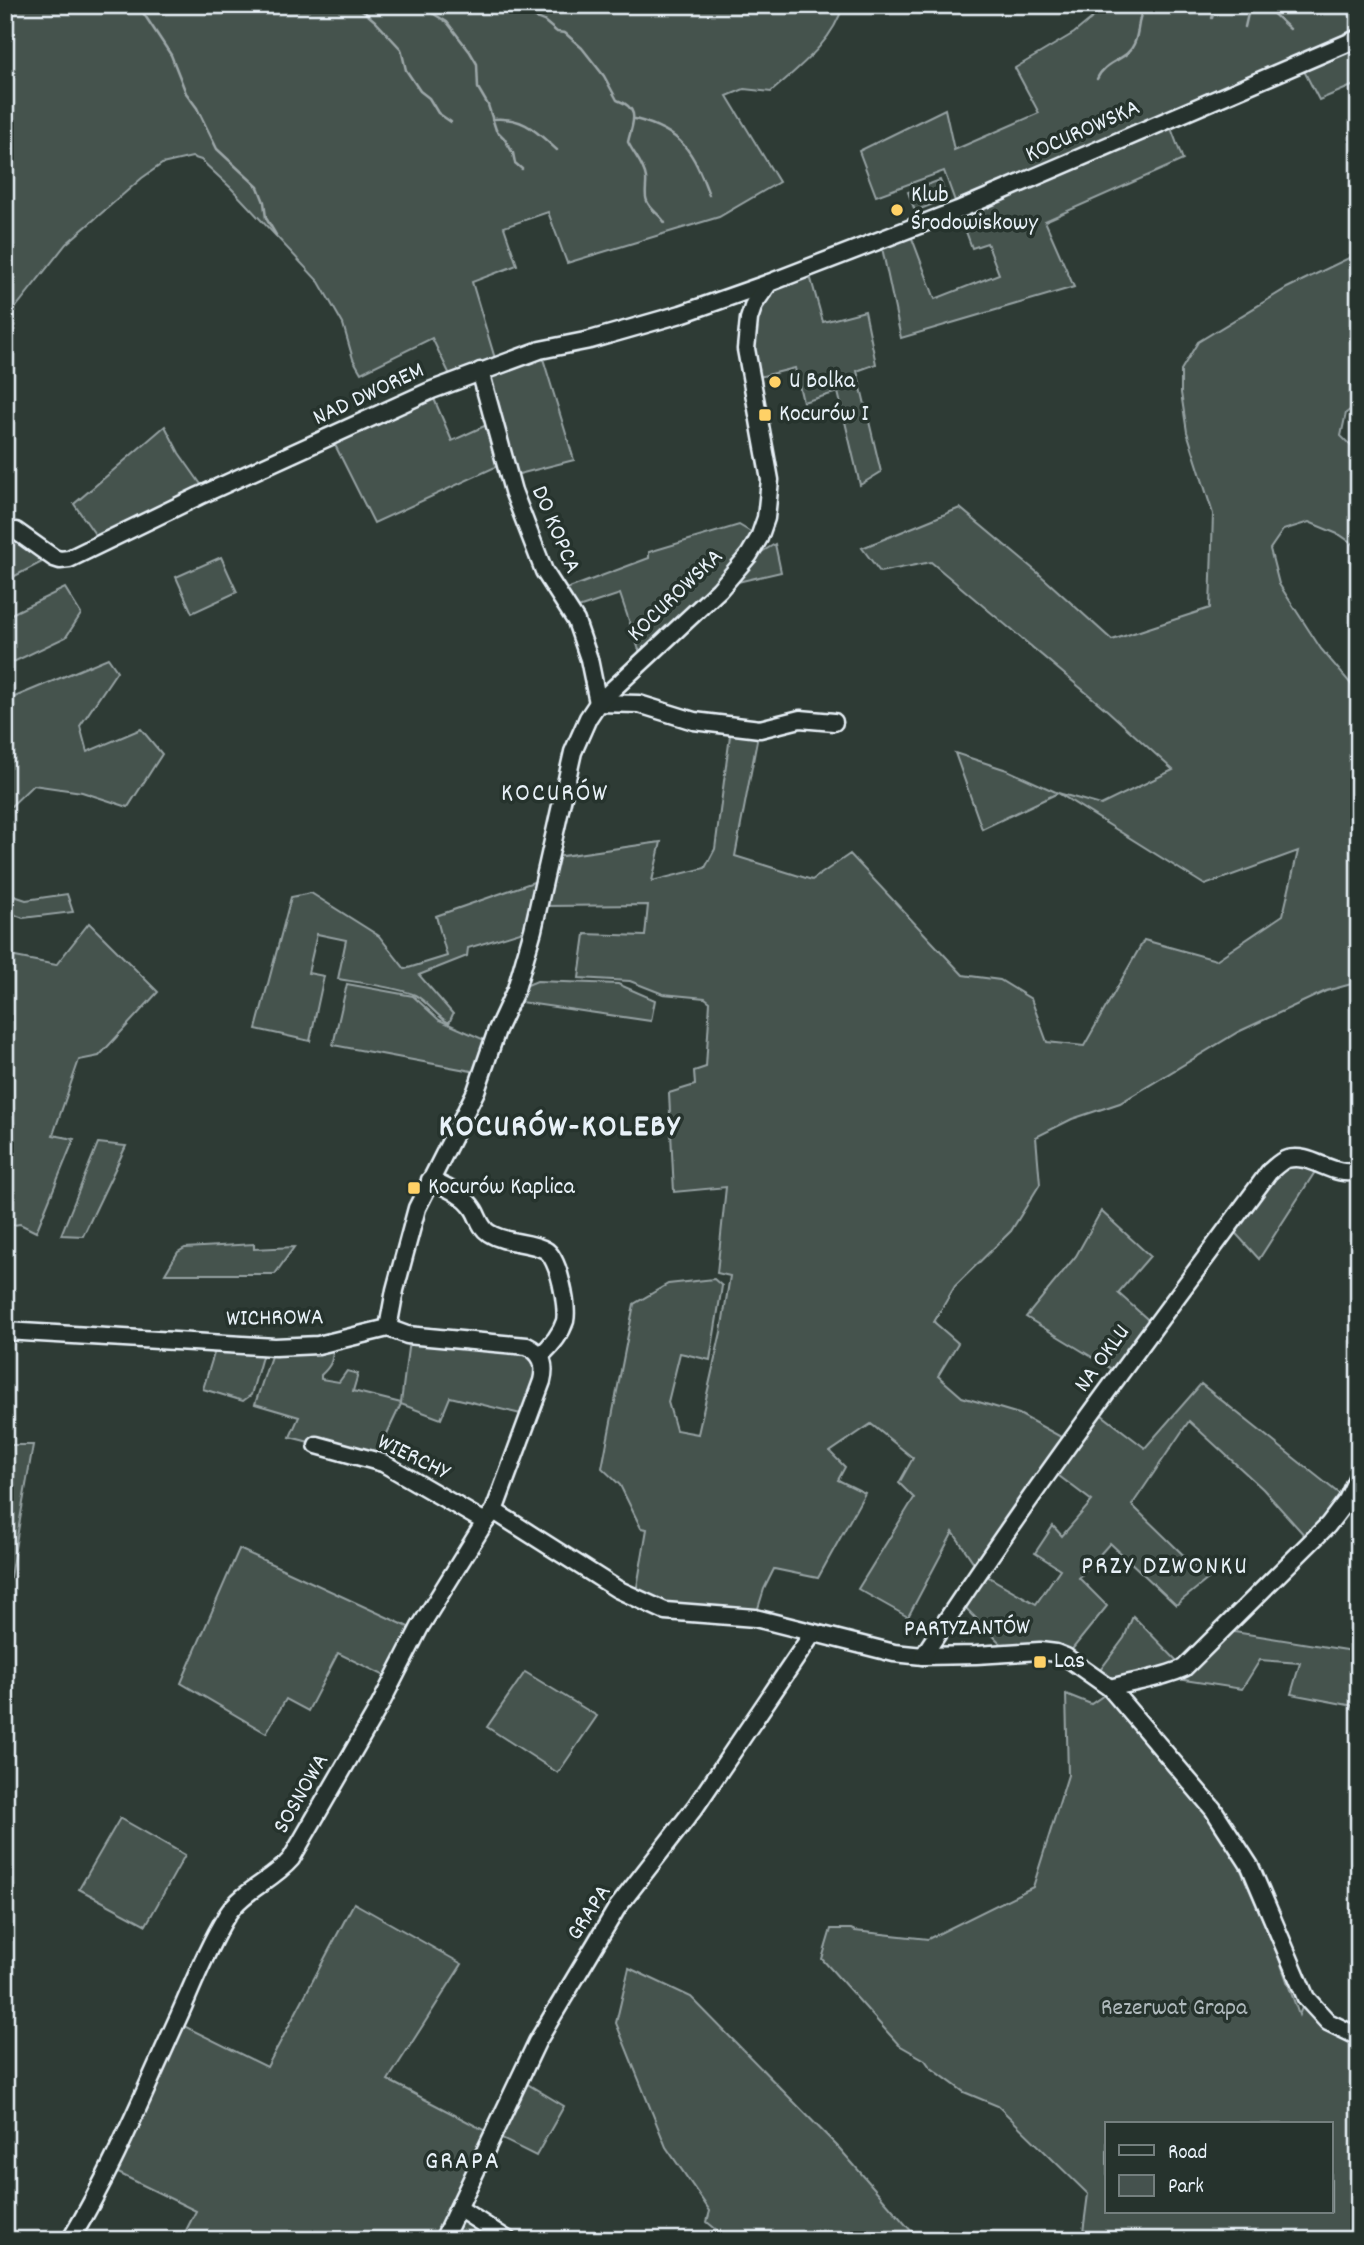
<svg xmlns="http://www.w3.org/2000/svg" width="1364" height="2245" viewBox="0 0 1364 2245" font-family="Dekko,sans-serif">
  <style>
    .green { fill: #45524e; stroke: #96a2a3; stroke-width: 2; fill-rule: evenodd }
    .lines { fill: none; stroke-linecap: round; stroke-linejoin: round }
    .stream { stroke: #9da8a9; stroke-width: 2.5 }
    .minor-casing { stroke: #e8f1f8; stroke-width: 21 }
    .minor { stroke: #26332d; stroke-width: 16 }
    .poi-dot { fill: #ffd166; stroke: #26332d; stroke-width: 2.5 }
    .labels { text-anchor: middle; dominant-baseline: central; stroke-width: 7; stroke-linejoin: round; paint-order: stroke }
    .street-label { font-size: 24px; fill: #e8f1f8; stroke: #26332d }
    .poi-label { font-size: 24px; fill: #e8f1f8; stroke: #26332d; text-anchor: start }
    .park-label { font-size: 24px; fill: #afb9bc; stroke: #26332d }
    .neighbourhood-label { font-size: 26px; letter-spacing: 2px; fill: #e8f1f8; stroke: #26332d }
    .district-label { font-size: 32px; font-weight: bold; letter-spacing: 2px; fill: #e8f1f8; stroke: #26332d }
  </style>
  <rect width="100%" height="100%" fill="#2e3b35"/>
  <filter id="ink" filterUnits="userSpaceOnUse"><feTurbulence type="fractalNoise" baseFrequency=".0143" numOctaves="2"/><feDisplacementMap in="SourceGraphic" scale="14" xChannelSelector="R" yChannelSelector="G"/><feConvolveMatrix kernelMatrix="1 2 1 2 8 2 1 2 1" color-interpolation-filters="sRGB"/></filter>
  <g filter="url(#ink)">
    <g class="green">
      <path d="M 5,5 L 843,5 C 834,41 798,68 771,92 L 744,89 L 727,96 L 779,182 L 719,217 L 567,263 L 548,212 L 504,227 L 517,265 L 472,282 L 496,362 L 452,379 L 432,338 L 361,373 L 353,359 L 343,324 L 319,282 L 231,188 L 201,160 L 192,157 L 162,164 L 142,178 L 66,244 L 5,321 Z"/>
      <path d="M 1108,5 L 1359,5 L 1359,83 L 1319,100 L 1300,63 L 1168,120 L 1183,160 L 1045,221 L 1074,287 L 901,338 L 881,243 L 910,233 L 935,299 L 999,274 L 987,243 L 972,248 L 944,171 L 876,196 L 859,151 L 945,109 L 954,150 L 1039,113 L 1015,68 L 1074,33 Z"/>
      <path d="M 940,180 L 947,199 L 915,211 L 908,192 Z"/>
      <path d="M 1359,253 L 1359,403 L 1346,413 L 1341,436 L 1359,454 L 1359,548 L 1340,535 L 1309,522 L 1283,530 L 1270,549 L 1279,584 L 1321,649 L 1351,684 L 1359,699 L 1359,982 L 1326,991 L 1238,1032 L 1120,1103 L 1072,1119 L 1036,1137 L 1040,1184 L 1011,1231 L 955,1286 L 934,1322 L 958,1343 L 938,1376 L 962,1397 L 1019,1414 L 1070,1442 L 1094,1409 L 1145,1448 L 1201,1384 L 1347,1500 L 1306,1537 L 1263,1489 L 1189,1421 L 1132,1505 L 1208,1579 L 1176,1605 L 1110,1543 L 1079,1578 L 1107,1606 L 1066,1657 L 1008,1651 L 959,1601 L 980,1572 L 953,1532 L 908,1617 L 858,1589 L 914,1498 L 899,1483 L 913,1458 L 871,1424 L 830,1452 L 845,1467 L 838,1480 L 865,1493 L 818,1578 L 774,1569 L 764,1589 L 755,1618 L 674,1609 L 636,1593 L 647,1529 L 641,1528 L 620,1485 L 602,1468 L 634,1304 L 668,1284 L 714,1279 L 722,1286 L 710,1360 L 680,1353 L 668,1402 L 676,1430 L 698,1434 L 721,1332 L 730,1276 L 717,1273 L 726,1187 L 674,1192 L 669,1093 L 695,1085 L 694,1071 L 706,1067 L 710,1002 L 705,998 L 663,994 L 630,981 L 579,978 L 585,934 L 645,936 L 648,905 L 545,906 L 556,857 L 661,842 L 652,881 L 705,868 L 715,849 L 731,728 L 759,730 L 735,856 L 812,880 L 850,854 L 963,975 L 1000,980 L 1031,999 L 1047,1042 L 1084,1046 L 1144,940 L 1216,960 L 1283,915 L 1298,851 L 1205,885 L 1058,793 L 982,829 L 955,753 L 1007,770 L 1058,793 L 1101,805 L 1173,770 L 1108,711 L 931,562 L 880,572 L 862,548 L 960,508 L 1038,573 L 1112,640 L 1210,608 L 1213,514 L 1187,432 L 1181,393 L 1181,370 L 1198,342 L 1287,288 ZM 1051,1470 L 1092,1501 L 1062,1536 L 1053,1526 L 1035,1553 L 1060,1569 L 1036,1604 L 980,1572 Z"/>
      <path d="M 809,272 L 823,322 L 865,311 L 876,364 L 857,371 L 881,472 L 860,485 L 838,392 L 803,402 L 795,368 L 759,377 C 751,349 749,316 771,294 C 780,284 796,278 809,272 Z"/>
      <path d="M 541,352 L 574,460 L 515,475 L 486,377 Z"/>
      <path d="M 432,394 L 452,441 L 491,423 L 502,464 L 374,523 L 332,439 Z"/>
      <path d="M 165,426 L 179,453 L 205,490 L 99,540 L 74,504 Z"/>
      <path d="M 739,525 L 754,534 C 726,583 681,618 641,656 L 620,594 L 572,610 L 561,591 L 649,558 L 649,552 Z"/>
      <path d="M 9,533 L 48,559 L 5,581 L 5,536 Z"/>
      <path d="M 775,544 L 781,572 L 729,584 L 755,556 Z"/>
      <path d="M 221,557 L 237,592 L 192,613 L 176,577 Z"/>
      <path d="M 65,588 L 81,614 L 66,637 L 5,666 L 5,617 Z"/>
      <path d="M 108,658 L 117,671 L 80,726 L 87,752 L 141,729 L 162,754 L 128,807 L 82,792 L 33,785 L 5,812 L 5,701 Z"/>
      <path d="M 542,879 L 530,929 L 468,948 L 467,956 L 419,975 L 453,1014 L 449,1023 C 436,1016 428,1002 415,995 C 402,988 356,982 338,979 L 346,940 L 317,934 L 308,973 L 324,976 L 310,1041 L 256,1029 L 291,897 L 311,893 L 379,936 L 405,969 L 447,956 L 436,916 Z"/>
      <path d="M 5,893 L 26,900 L 67,894 L 73,912 L 23,918 L 5,911 Z"/>
      <path d="M 89,923 L 158,992 L 99,1056 L 79,1060 L 53,1135 L 74,1139 L 36,1232 L 20,1224 L 7,1226 L 5,1226 L 5,955 L 56,965 Z"/>
      <path d="M 537,981 L 618,984 L 655,1000 L 651,1021 L 520,1002 L 525,986 Z"/>
      <path d="M 347,984 L 413,996 L 439,1020 L 487,1041 L 477,1072 L 333,1045 Z"/>
      <path d="M 98,1143 L 126,1146 L 83,1236 L 61,1235 Z"/>
      <path d="M 1278,1164 L 1320,1164 L 1259,1259 L 1229,1226 Z"/>
      <path d="M 1101,1211 L 1150,1256 L 1118,1293 L 1155,1326 L 1120,1374 L 1026,1317 L 1076,1256 Z"/>
      <path d="M 254,1244 L 254,1249 L 294,1247 L 275,1274 L 165,1274 L 178,1252 L 185,1248 Z"/>
      <path d="M 409,1340 L 522,1348 L 538,1365 L 525,1415 L 450,1397 L 441,1419 L 401,1404 L 375,1459 L 290,1437 L 299,1417 L 255,1404 L 273,1350 L 333,1347 C 333,1361 331,1366 321,1375 L 321,1379 L 339,1382 L 347,1371 L 358,1374 L 353,1391 L 401,1403 Z"/>
      <path d="M 216,1347 L 263,1353 L 251,1395 L 243,1401 L 203,1389 Z"/>
      <path d="M 5,1445 L 33,1445 L 5,1606 Z"/>
      <path d="M 239,1549 L 415,1630 L 389,1678 L 338,1653 L 308,1711 L 286,1699 L 266,1733 L 181,1683 Z"/>
      <path d="M 1133,1616 L 1180,1664 L 1222,1630 L 1359,1652 L 1359,1707 L 1291,1694 L 1300,1663 L 1260,1660 L 1242,1689 L 1165,1677 L 1110,1688 L 1095,1677 L 1124,1638 Z"/>
      <path d="M 525,1672 L 597,1716 L 558,1773 L 487,1727 Z"/>
      <path d="M 1107,1693 L 1196,1800 L 1234,1854 L 1277,1953 L 1299,2015 L 1306,1998 L 1359,2037 L 1359,2240 L 1082,2240 L 1088,2194 L 998,2106 L 964,2092 L 930,2067 L 925,2060 L 899,2045 L 822,1959 L 831,1929 L 851,1929 L 855,1931 L 928,1939 L 1033,1887 L 1068,1775 L 1066,1694 L 1091,1704 ZM 1107,2124 L 1331,2124 L 1331,2212 L 1107,2212 Z"/>
      <path d="M 120,1818 L 185,1855 L 146,1925 L 79,1889 Z"/>
      <path d="M 354,1903 L 462,1964 L 388,2080 L 491,2134 L 519,2079 L 564,2106 L 536,2156 L 492,2134 L 439,2240 L 181,2240 L 196,2211 L 110,2169 L 178,2023 L 267,2067 Z"/>
      <path d="M 629,1968 L 691,1997 L 840,2149 L 919,2240 L 729,2240 L 707,2222 L 710,2211 L 666,2147 L 616,2023 Z"/>
      <path d="M 461,2212 L 501,2240 L 446,2240 Z"/>
    </g>
    <g class="lines">
      <g class="stream">
        <path d="M 138,5 L 171,55 L 186,93 L 197,108 L 217,149 L 258,187 L 264,202 L 266,218 L 276,235"/>
        <path d="M 356,5 L 375,21 L 401,49 L 406,70 L 420,91 L 429,98 L 438,113 L 451,122"/>
        <path d="M 419,5 L 447,22 L 470,52 L 477,64 L 478,88 L 488,105 L 496,130 L 504,138 L 513,153 L 515,163 L 522,169"/>
        <path d="M 523,5 L 534,17 L 544,21 L 557,32 L 565,33 L 582,48 L 604,76 L 617,100 C 642,109 632,123 628,142 C 634,155 644,164 646,178 C 647,185 644,195 647,201 C 650,210 660,214 665,223"/>
        <path d="M 1264,5 L 1290,29"/>
        <path d="M 1212,18 L 1216,5"/>
        <path d="M 1245,27 L 1250,5"/>
        <path d="M 1097,79 C 1105,60 1127,61 1134,44 C 1140,31 1137,17 1145,5"/>
        <path d="M 492,119 C 523,116 536,131 557,150"/>
        <path d="M 635,119 C 682,131 693,151 709,195"/>
      </g>
      <g class="minor-casing">
        <g id="minor">
          <path d="M 480,371 L 513,491 L 544,571 L 576,621 L 589,659 L 598,703"/>
          <path d="M 5,533 L 16,531 L 54,558 L 60,560 L 69,559 L 199,496 L 432,390 L 540,350 L 590,340 L 681,314 L 769,283"/>
          <path d="M 598,703 L 639,704 L 694,721 L 760,729 L 800,719 L 834,722"/>
          <path d="M 430,1180 C 445,1187 465,1195 474,1210 C 479,1218 480,1227 489,1233 C 506,1244 530,1241 545,1250 C 559,1257 568,1307 565,1321 C 561,1334 550,1347 540,1356"/>
          <path d="M 388,1328 L 395,1290 L 417,1208 L 476,1091 L 497,1030 L 516,989 L 533,930 L 573,752 L 588,718 L 598,703 L 719,590 L 749,555 L 759,538 L 766,518 L 770,480 L 746,349 L 749,319 L 754,304 L 769,283 L 958,210 L 1359,38"/>
          <path d="M 5,1331 L 275,1347 L 318,1345 L 388,1328 L 407,1335 L 527,1346 C 542,1353 546,1365 542,1381 L 494,1511 L 485,1522 L 420,1627 L 380,1705 L 291,1859 C 272,1881 243,1890 227,1915 C 208,1946 194,1982 179,2016 C 145,2090 114,2167 72,2237 L 77,2240"/>
          <path d="M 317,1445 L 383,1463 L 485,1522"/>
          <path d="M 494,1511 L 617,1589 L 665,1611 L 755,1618 L 894,1653 L 923,1656 L 976,1655 L 1040,1651 L 1056,1653 L 1066,1657 L 1110,1688 L 1213,1809 L 1250,1866 L 1306,1998 L 1328,2022 L 1359,2037"/>
          <path d="M 923,1656 C 1031,1490 1151,1332 1269,1172 C 1274,1168 1280,1161 1287,1159 C 1312,1152 1334,1180 1359,1170"/>
          <path d="M 1110,1688 C 1135,1681 1160,1679 1184,1668 L 1328,1525 L 1347,1500 L 1359,1474"/>
          <path d="M 460,2209 L 508,2240"/>
          <path d="M 443,2240 L 537,2042 L 617,1908 L 696,1806 L 813,1633"/>
        </g>
      </g>
      <use href="#minor" class="minor"/>
    </g>
  </g>
  <g class="poi-dot">
    <circle cx="897" cy="210" r="7"/>
    <circle cx="775" cy="382" r="7"/>
    <rect x="758" y="408" width="14" height="14" rx="3.5"/>
    <rect x="407" y="1181" width="14" height="14" rx="3.5"/>
    <rect x="1033" y="1655" width="14" height="14" rx="3.5"/>
  </g>
  <g class="labels">
    <g class="street-label">
      <text transform="translate(1083 132) rotate(-24)">KOCUROWSKA</text>
      <text transform="translate(369 395) rotate(-25)">NAD DWOREM</text>
      <text transform="translate(555 530) rotate(67)">DO KOPCA</text>
      <text transform="translate(676 596) rotate(-44)">KOCUROWSKA</text>
      <text transform="translate(275 1319) rotate(-1)">WICHROWA</text>
      <text transform="translate(1103 1359) rotate(-54)">NA OKLU</text>
      <text transform="translate(413 1458) rotate(26)">WIERCHY</text>
      <text transform="translate(967 1629) rotate(-1)">PARTYZANTÓW</text>
      <text transform="translate(302 1794) rotate(-60)">SOSNOWA</text>
      <text transform="translate(590 1913) rotate(-57)">GRAPA</text>
    </g>
    <g class="poi-label">
      <text x="911" y="196">Klub<tspan x="911" dy="28">Środowiskowy</tspan></text>
      <text x="789" y="382">U Bolka</text>
      <text x="779" y="415">Kocurów I</text>
      <text x="428" y="1188">Kocurów Kaplica</text>
      <text x="1054" y="1662">Las</text>
    </g>
    <g class="park-label">
      <text x="1174" y="2009">Rezerwat Grapa</text>
    </g>
    <g class="neighbourhood-label">
      <text x="555" y="794">KOCURÓW</text>
      <text x="1165" y="1567">PRZY DZWONKU</text>
      <text x="463" y="2162">GRAPA</text>
    </g>
    <g class="district-label">
      <text x="560" y="1129">KOCURÓW-KOLEBY</text>
    </g>
  </g>
  <rect width="1364" height="2245" fill="none" stroke="#26332d" stroke-width="28"/>
  <rect x="14" y="14" width="1336" height="2217" fill="none" stroke="#e8f1f8" stroke-width="2.5" filter="url(#ink)"/>
  <rect x="1105" y="2122" width="228" height="91" fill="#26332d" stroke="#747f7e" stroke-width="2"/>
  <rect x="1119" y="2145" width="35" height="10" fill="#26332d" stroke="#747f7e" stroke-width="2"/>
  <text x="1168" y="2158" font-size="21" fill="#e8f1f8">Road</text>
  <rect x="1119" y="2175" width="35" height="21" fill="#45524e" stroke="#747f7e" stroke-width="2"/>
  <text x="1168" y="2192" font-size="21" fill="#e8f1f8">Park</text>
</svg>
